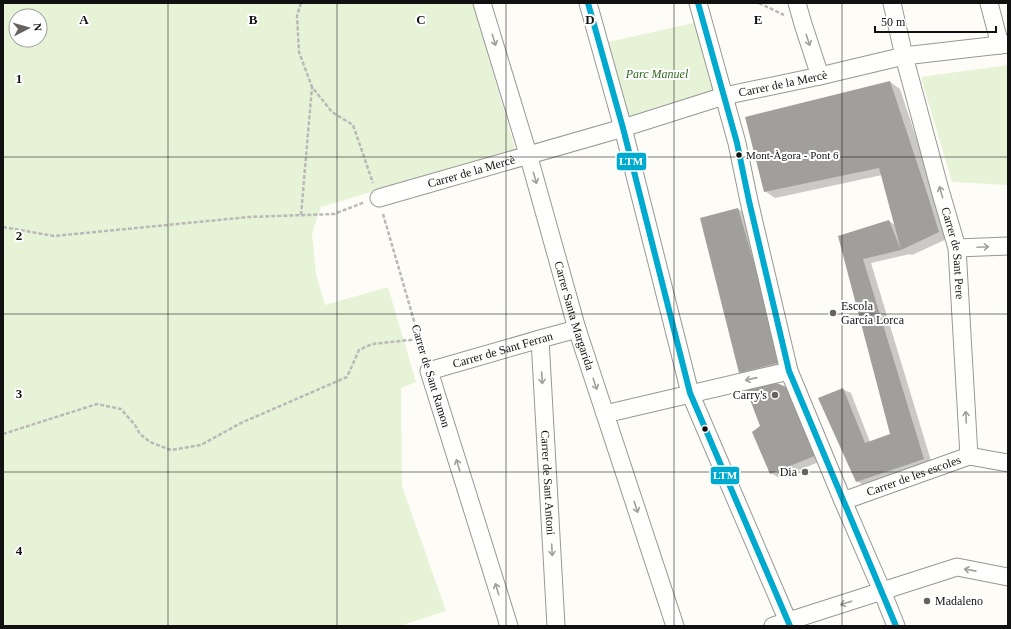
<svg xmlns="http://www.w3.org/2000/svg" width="1011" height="629" viewBox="0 0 1011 629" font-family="'Times New Roman',serif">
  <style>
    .green { fill: #e7f3d7; fill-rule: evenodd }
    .shadow { fill: #0003 }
    .building { fill: #a19f9c }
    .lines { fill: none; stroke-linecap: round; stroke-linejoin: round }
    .street-casing { stroke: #979795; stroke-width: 19 }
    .path { stroke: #b9b9b8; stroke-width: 2.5; stroke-dasharray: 4 2; stroke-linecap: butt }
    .street { stroke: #fffffe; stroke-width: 17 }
    .bus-1-casing { stroke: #fff; stroke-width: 9 }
    .bus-1 { stroke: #00a9ce; stroke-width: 6 }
    .oneway { stroke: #a0a09f }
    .grid { fill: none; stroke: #111; stroke-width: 1; stroke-opacity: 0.55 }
    .bus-dot { fill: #111; stroke: #fff; stroke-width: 1.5 }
    .poi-dot { fill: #646362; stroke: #fff; stroke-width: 1.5 }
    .labels { text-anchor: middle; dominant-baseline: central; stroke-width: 4; stroke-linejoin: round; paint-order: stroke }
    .bus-label { font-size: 11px; fill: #111; stroke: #fff; text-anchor: start }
    .park-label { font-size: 12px; font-style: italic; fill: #2f6b1f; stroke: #fff }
    .street-label { font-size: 12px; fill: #111; stroke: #fff }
    .poi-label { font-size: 12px; fill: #111; stroke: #fff; text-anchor: start }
    .grid-label { font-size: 13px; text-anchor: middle; font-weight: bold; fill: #111; stroke: #fff; stroke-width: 4; stroke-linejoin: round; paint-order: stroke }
    .line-badge { stroke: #fff; stroke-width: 1.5 }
    .badge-label { font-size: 11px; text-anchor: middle; font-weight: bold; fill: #fff }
  </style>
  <rect width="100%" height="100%" fill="#fdfcf7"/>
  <g class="green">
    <path d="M 3,3 L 473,3 L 515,149 L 321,207 L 312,233 L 316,274 L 325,305 L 388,287 L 416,382 L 401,388 L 402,486 L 446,611 L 400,626 L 3,626 ZM 16,16 L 40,16 L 40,40 L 16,40 Z"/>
    <path d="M 703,21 L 724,96 L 623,128 L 599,44 Z"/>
    <path d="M 1008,65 L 1008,185 L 952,182 L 921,77 Z"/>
  </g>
  <g class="shadow">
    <path d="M 890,82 L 900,89 L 938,203 L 949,238 L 912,255 L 910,254 L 871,263 L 932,464 L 865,486 L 857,481 L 842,389 L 851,393 L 870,442 L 891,435 L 839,237 L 889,221 L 895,225 L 882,175 L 775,198 L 765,191 Z"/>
    <path d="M 738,209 L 744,212 L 789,361 L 748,377 L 740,372 L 701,218 Z"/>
    <path d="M 761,426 L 824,460 L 779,478 L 771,473 Z"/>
  </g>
  <g class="building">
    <path d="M 890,81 L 928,196 L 939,232 L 901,250 L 863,259 L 924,459 L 856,482 L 818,398 L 843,388 L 865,443 L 890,434 L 868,350 L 838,236 L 889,220 L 901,250 L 879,168 L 764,192 L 745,117 Z"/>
    <path d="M 738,208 L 781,356 L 778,363 L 739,373 L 700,218 Z"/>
    <path d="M 774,382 L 789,388 L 817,455 L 770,474 L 752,432 L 760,426 L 746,389 Z"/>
  </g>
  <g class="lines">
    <g class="street-casing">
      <g id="street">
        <path id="s1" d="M 482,3 L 528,154 L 577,329 L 675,626"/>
        <path d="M 588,3 L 623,128 L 690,393 L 790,626"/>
        <path d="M 698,3 L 737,143 L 749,201 L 789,371 L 843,501 L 882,591 L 896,626"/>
        <path d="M 797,3 L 803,24 L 820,76"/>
        <path id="s2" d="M 892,3 L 904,56 L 940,190 L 957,248 L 969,456"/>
        <path d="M 989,3 L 1000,45"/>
        <path id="s3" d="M 379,198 L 623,128 L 724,96 L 820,76 L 904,56 L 1008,44"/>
        <path d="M 957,248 L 1008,246"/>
        <path id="s4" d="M 540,339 L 556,626"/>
        <path d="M 605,414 L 789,371"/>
        <path id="s5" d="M 843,501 L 969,456 L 1008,463"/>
        <path id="s6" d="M 509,626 L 429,371 L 540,339 L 577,329"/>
        <path d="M 773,626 L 957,567 L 1008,577"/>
      </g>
    </g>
    <g class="path">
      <path d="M 301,3 L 297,16 L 299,52 L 312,87 L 332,112 L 353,125 L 373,183"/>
      <path d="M 759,3 L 784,15"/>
      <path d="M 383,214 L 424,355"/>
      <path d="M 301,215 L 312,87"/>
      <path d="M 3,227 L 54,236 L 249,217 L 334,214 L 365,202"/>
      <path d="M 3,434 L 97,404 L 121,409 L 135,425 L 140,434 L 150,442 L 171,450 L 201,445 L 241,423 L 347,377 L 359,350 L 372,344 L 419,339"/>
    </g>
    <use href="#street" class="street"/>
    <g class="bus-1-casing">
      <g id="bus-1">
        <path d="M 588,3 L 623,128 L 690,393 L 790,626"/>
        <path d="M 698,3 L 737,143 L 749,201 L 789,371 L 896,626"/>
      </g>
    </g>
    <use href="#bus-1" class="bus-1"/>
  </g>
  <defs><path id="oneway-shaft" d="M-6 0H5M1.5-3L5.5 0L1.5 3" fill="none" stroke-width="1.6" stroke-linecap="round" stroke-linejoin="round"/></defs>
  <g class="oneway">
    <use href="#oneway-shaft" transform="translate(494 40) rotate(73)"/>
    <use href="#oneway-shaft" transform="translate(808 40) rotate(72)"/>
    <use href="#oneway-shaft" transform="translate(535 178) rotate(74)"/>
    <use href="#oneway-shaft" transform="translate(941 192) rotate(-106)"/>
    <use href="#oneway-shaft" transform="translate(983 247) rotate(-3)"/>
    <use href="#oneway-shaft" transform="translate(542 378) rotate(87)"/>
    <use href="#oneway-shaft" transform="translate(751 379) rotate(167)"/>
    <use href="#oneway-shaft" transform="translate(595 384) rotate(71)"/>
    <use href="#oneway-shaft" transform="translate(966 417) rotate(-93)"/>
    <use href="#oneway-shaft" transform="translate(458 465) rotate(-107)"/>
    <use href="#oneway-shaft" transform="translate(636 507) rotate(72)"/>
    <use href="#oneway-shaft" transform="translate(552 550) rotate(87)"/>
    <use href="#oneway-shaft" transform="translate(970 570) rotate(-169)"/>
    <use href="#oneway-shaft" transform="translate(497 589) rotate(-107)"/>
    <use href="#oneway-shaft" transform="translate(846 603) rotate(162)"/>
  </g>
  <path class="grid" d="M 168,3 L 168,626M 337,3 L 337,626M 506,3 L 506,626M 674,3 L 674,626M 842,3 L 842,626M 3,157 L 1008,157M 3,314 L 1008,314M 3,472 L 1008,472"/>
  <g class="bus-dot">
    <circle cx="739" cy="155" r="3.5"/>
    <circle cx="705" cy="429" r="3.5"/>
  </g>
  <g class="poi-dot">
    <circle cx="833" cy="313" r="4"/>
    <circle cx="775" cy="395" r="4"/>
    <circle cx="805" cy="472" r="4"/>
    <circle cx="927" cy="601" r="4"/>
  </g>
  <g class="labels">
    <g class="bus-label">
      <text x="746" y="155">Mont-Àgora - Pont 6</text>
    </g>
    <g class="park-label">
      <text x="657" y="74">Parc Manuel</text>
    </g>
    <g class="street-label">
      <text stroke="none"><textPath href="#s3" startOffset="420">Carrer de la Mercè</textPath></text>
      <text stroke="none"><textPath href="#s3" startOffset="96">Carrer de la Mercè</textPath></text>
      <text stroke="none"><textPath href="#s2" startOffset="258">Carrer de Sant Pere</textPath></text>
      <text stroke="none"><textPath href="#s1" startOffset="326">Carrer Santa Margarida</textPath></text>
      <text stroke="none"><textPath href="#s6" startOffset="344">Carrer de Sant Ferran</textPath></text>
      <text transform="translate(431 376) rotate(73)">Carrer de Sant Ramon</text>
      <text stroke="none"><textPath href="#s5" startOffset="75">Carrer de les escoles</textPath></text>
      <text stroke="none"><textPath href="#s4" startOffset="144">Carrer de Sant Antoni</textPath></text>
    </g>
    <g class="poi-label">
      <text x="841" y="306">Escola<tspan x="841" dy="14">García Lorca</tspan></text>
      <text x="767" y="395" text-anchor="end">Carry's</text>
      <text x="797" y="472" text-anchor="end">Dia</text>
      <text x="935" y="601">Madaleno</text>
    </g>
  </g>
  <g class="grid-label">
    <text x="84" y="24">A</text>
    <text x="253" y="24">B</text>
    <text x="421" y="24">C</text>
    <text x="590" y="24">D</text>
    <text x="758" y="24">E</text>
    <text x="19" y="83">1</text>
    <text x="19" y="240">2</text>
    <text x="19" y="398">3</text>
    <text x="19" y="555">4</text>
  </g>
  <g class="line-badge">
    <rect x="616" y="152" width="31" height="19" rx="4" fill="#00a9ce"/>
    <rect x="710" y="466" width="30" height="19" rx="4" fill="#00a9ce"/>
  </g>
  <g class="badge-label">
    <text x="631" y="165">LTM</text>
    <text x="725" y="479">LTM</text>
  </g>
  <rect width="1011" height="629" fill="none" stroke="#111111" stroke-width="8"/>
  <g transform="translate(28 28) rotate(84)"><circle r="19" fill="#ffffff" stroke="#a0a0a0"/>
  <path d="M0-3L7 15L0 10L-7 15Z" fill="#646362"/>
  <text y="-6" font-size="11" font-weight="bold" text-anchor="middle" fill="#111111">N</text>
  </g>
  <path d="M875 26v6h121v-6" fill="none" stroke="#111111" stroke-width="2"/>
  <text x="881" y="26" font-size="12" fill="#111111" stroke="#ffffff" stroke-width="3" paint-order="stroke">50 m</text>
</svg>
